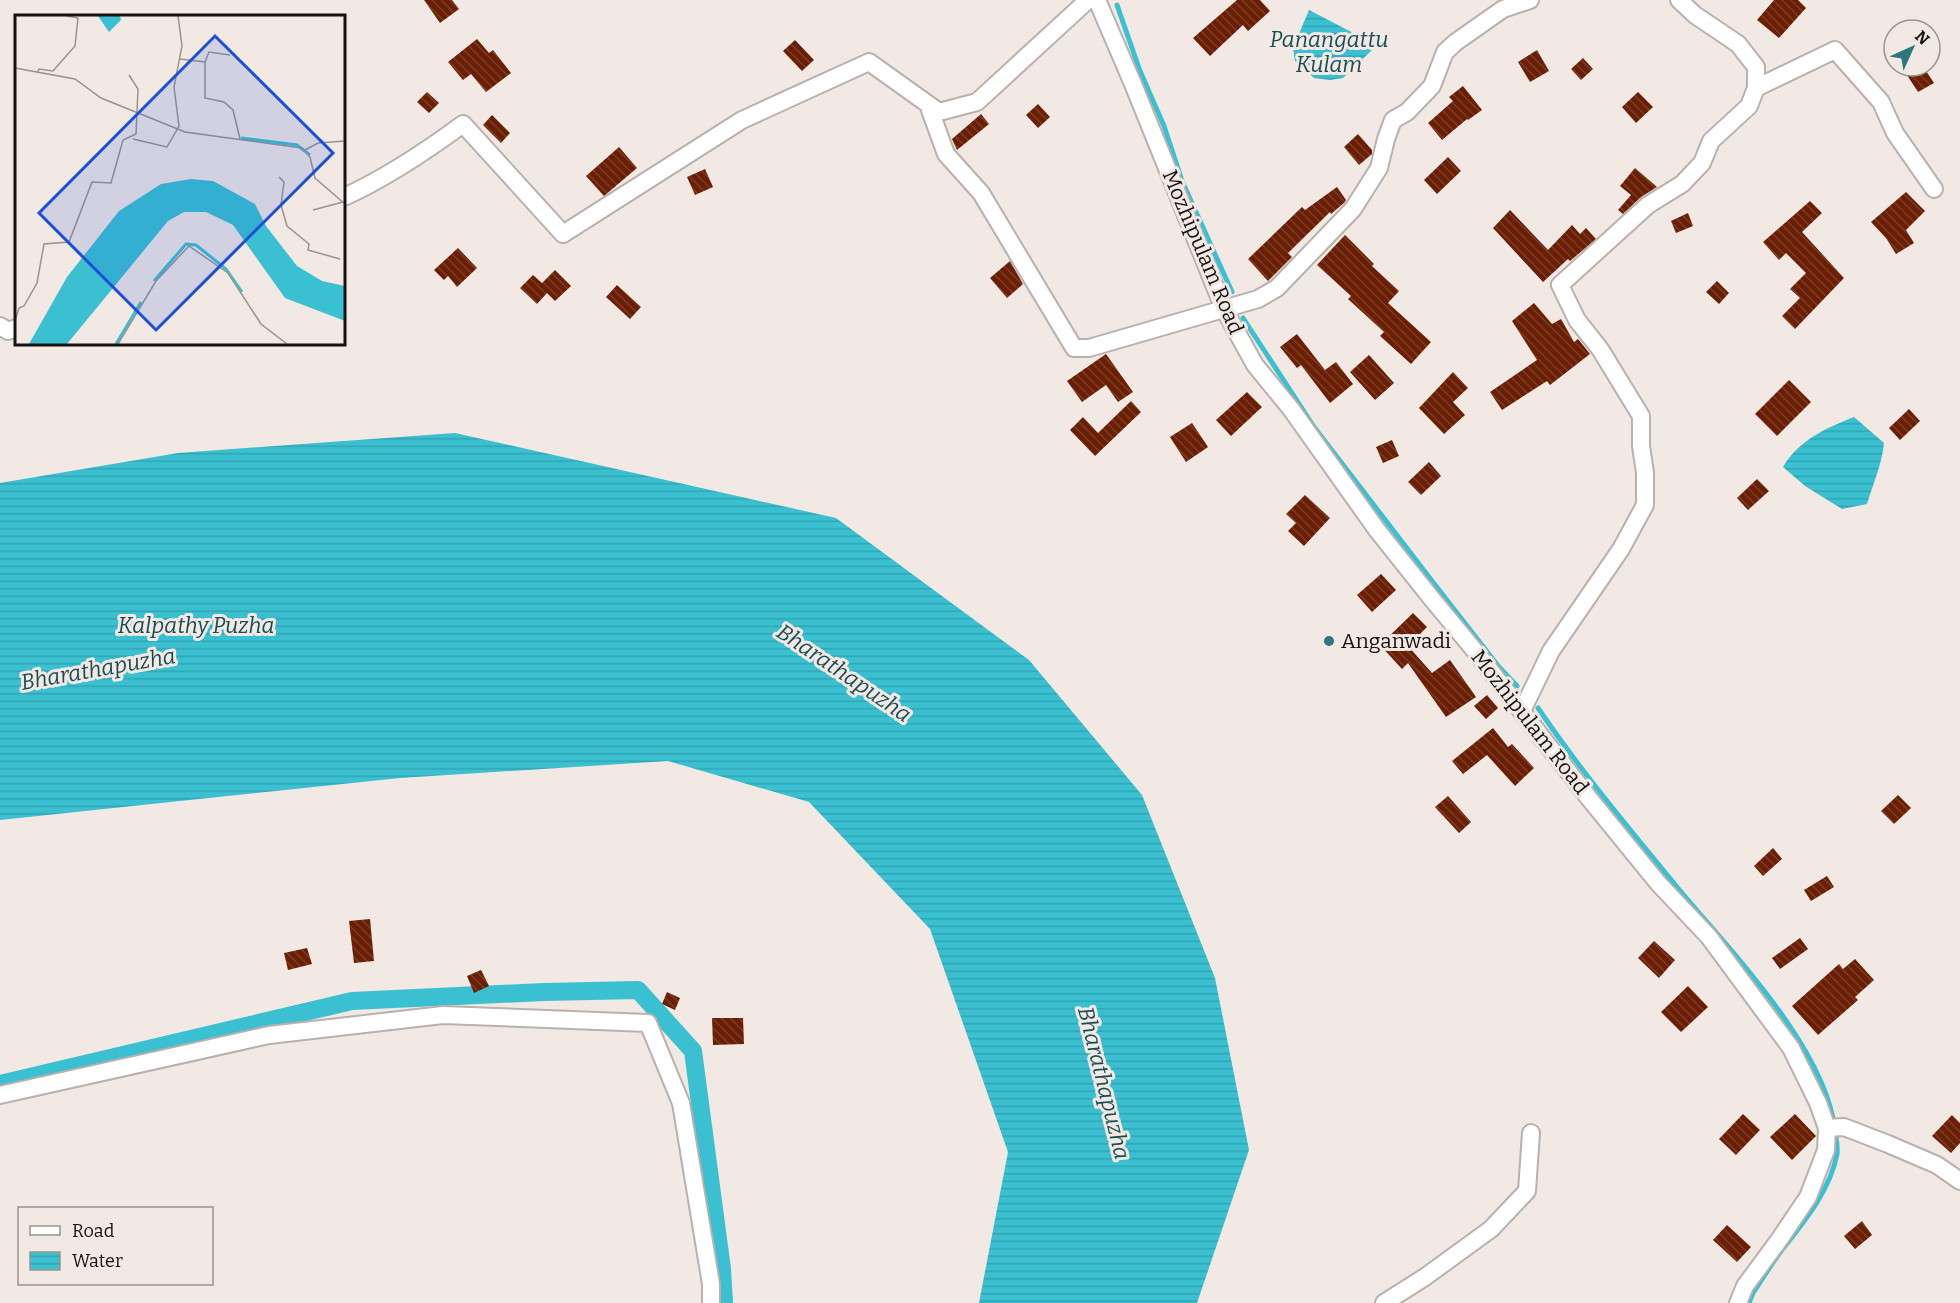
<svg xmlns="http://www.w3.org/2000/svg" width="1960" height="1303" viewBox="0 0 1960 1303" font-family="Bitter,serif">
  <style>
    .water { fill: url(#water-rules) }
    .lines { fill: none; stroke-linecap: round; stroke-linejoin: round }
    .stream { stroke: #3ac0d0; stroke-width: 5 }
    .canal { stroke: #3ac0d0; stroke-width: 18 }
    .building { fill: url(#building-back-hatch) }
    .minor-casing { stroke: #bab0ad; stroke-width: 20 }
    .minor { stroke: #fff; stroke-width: 16 }
    .poi-dot { fill: #2e7680; stroke: #f2e8e4; stroke-width: 2 }
    .labels { text-anchor: middle; dominant-baseline: central; stroke-width: 6; stroke-linejoin: round; paint-order: stroke }
    .street-label { font-size: 21px; fill: #161312; stroke: #f2e8e4 }
    .poi-label { font-size: 21px; fill: #161312; stroke: #f2e8e4; text-anchor: start }
    .water-label { font-size: 22px; font-style: italic; fill: #174e55; stroke: #f2e8e4 }
    .inset-river { fill: none; stroke: #3ac0d0; stroke-width: 3 }
    .inset-road { fill: none; stroke: #9a9390; stroke-width: 1.5 }
    .view { fill: #1d4ed8; fill-opacity: 0.15; stroke: #1d4ed8; stroke-width: 3 }
    .inset-edge { fill: none; stroke: #161312; stroke-width: 3 }
  </style>
  <defs>
    <pattern id="water-rules" width="6" height="5" patternUnits="userSpaceOnUse" patternTransform="scale(1.5)"><rect width="6" height="5" fill="#3ac0d0"/><path d="M0 2.5h6" fill="none" stroke="#32a4b2"/></pattern>
    <pattern id="building-back-hatch" width="6" height="6" patternUnits="userSpaceOnUse" patternTransform="scale(1.5)"><rect width="6" height="6" fill="#6a1e03"/><path d="M-1 5l2 2M0 0l6 6M5-1l2 2" fill="none" stroke="#7a3d27"/></pattern>
  </defs>
  <rect width="100%" height="100%" fill="#f2e8e4"/>
  <g class="water">
    <path d="M 1309,10 L 1363,38 L 1373,49 L 1343,78 L 1330,80 L 1314,78 L 1295,61 L 1293,48 Z"/>
    <path d="M 1854,417 L 1884,443 C 1882,464 1873,484 1867,504 L 1842,509 L 1805,486 L 1783,467 C 1799,440 1826,428 1854,417 Z"/>
    <path d="M 455,433 L 836,518 L 1029,660 L 1142,795 L 1215,978 L 1249,1150 L 1197,1303 L 979,1303 L 1008,1152 L 930,929 L 809,802 L 668,761 L 400,778 L 0,820 L 0,483 L 178,453 Z"/>
  </g>
  <g class="lines">
    <g class="stream">
      <path d="M 1117,5 L 1140,71 L 1164,126 L 1182,181 L 1232,292"/>
      <path d="M 1243,318 L 1314,427 L 1432,581 L 1499,667 L 1517,686"/>
      <path d="M 1538,708 C 1580,770 1629,829 1677,887 C 1730,951 1826,1048 1835,1131 C 1836,1139 1838,1147 1837,1154 C 1830,1191 1803,1223 1781,1251 C 1771,1265 1762,1279 1753,1293 L 1749,1303"/>
    </g>
    <path class="canal" d="M 0,1084 L 352,1001 L 544,992 L 638,990 L 693,1051 L 722,1269 L 724,1303"/>
  </g>
  <g class="building">
    <path d="M 424,0 L 452,0 L 459,9 L 440,23 Z"/>
    <path d="M 1237,0 L 1260,0 L 1270,11 L 1248,31 L 1243,25 L 1210,56 L 1193,38 Z"/>
    <path d="M 1774,0 L 1798,0 L 1806,8 L 1779,38 L 1757,20 Z"/>
    <path d="M 477,39 L 489,53 L 493,50 L 511,73 L 486,92 L 471,74 L 463,80 L 448,62 Z"/>
    <path d="M 795,40 L 814,60 L 802,71 L 783,51 Z"/>
    <path d="M 1537,50 L 1549,71 L 1530,82 L 1518,62 Z"/>
    <path d="M 1583,58 L 1593,69 L 1581,80 L 1571,69 Z"/>
    <path d="M 1914,66 L 1923,66 L 1934,83 L 1918,92 L 1905,72 Z"/>
    <path d="M 1463,86 L 1482,110 L 1468,120 L 1467,119 L 1442,140 L 1428,123 L 1453,101 L 1449,97 Z"/>
    <path d="M 427,92 L 439,103 L 429,113 L 417,102 Z"/>
    <path d="M 1638,92 L 1653,107 L 1636,123 L 1622,107 Z"/>
    <path d="M 1038,104 L 1050,117 L 1038,128 L 1026,115 Z"/>
    <path d="M 981,114 L 989,124 L 957,150 L 952,139 Z"/>
    <path d="M 492,115 L 510,133 L 501,143 L 483,125 Z"/>
    <path d="M 1358,134 L 1372,150 L 1372,154 L 1359,165 L 1344,147 Z"/>
    <path d="M 619,147 L 637,168 L 604,196 L 586,176 Z"/>
    <path d="M 1448,157 L 1461,171 L 1437,194 L 1424,180 Z"/>
    <path d="M 1635,168 L 1657,187 L 1641,197 L 1623,214 L 1618,210 L 1631,195 L 1620,186 Z"/>
    <path d="M 705,169 L 713,187 L 695,195 L 687,177 Z"/>
    <path d="M 1337,187 L 1346,200 L 1345,202 L 1331,214 L 1330,212 L 1288,253 L 1292,257 L 1268,281 L 1248,259 L 1302,207 L 1305,210 Z"/>
    <path d="M 1906,192 L 1925,211 L 1906,230 L 1914,243 L 1896,254 L 1886,238 L 1871,222 Z"/>
    <path d="M 1810,201 L 1822,213 L 1802,232 L 1844,278 L 1795,329 L 1782,316 L 1800,298 L 1790,289 L 1806,273 L 1786,253 L 1779,260 L 1763,242 Z"/>
    <path d="M 1510,210 L 1548,250 L 1572,225 L 1580,234 L 1586,228 L 1596,239 L 1570,261 L 1568,259 L 1543,282 L 1493,228 Z"/>
    <path d="M 1688,213 L 1693,226 L 1676,233 L 1671,221 Z"/>
    <path d="M 1345,235 L 1374,264 L 1372,266 L 1399,291 L 1388,303 L 1431,342 L 1411,364 L 1380,336 L 1384,332 L 1348,299 L 1351,296 L 1317,265 Z"/>
    <path d="M 458,248 L 477,268 L 457,287 L 448,276 L 444,280 L 434,270 Z"/>
    <path d="M 1010,261 L 1023,284 L 1007,298 L 990,278 Z"/>
    <path d="M 555,270 L 571,286 L 555,301 L 547,293 L 537,304 L 520,288 L 533,275 L 542,283 Z"/>
    <path d="M 1717,281 L 1729,293 L 1719,304 L 1706,292 Z"/>
    <path d="M 617,285 L 641,307 L 630,319 L 606,297 Z"/>
    <path d="M 1534,303 L 1552,324 L 1561,319 L 1574,342 L 1578,339 L 1590,354 L 1550,385 L 1547,381 L 1502,410 L 1490,392 L 1537,360 L 1512,321 Z"/>
    <path d="M 1297,334 L 1325,370 L 1336,362 L 1353,384 L 1330,403 L 1301,365 L 1297,368 L 1280,347 Z"/>
    <path d="M 1106,354 L 1133,392 L 1118,402 L 1106,385 L 1082,402 L 1067,381 Z"/>
    <path d="M 1369,355 L 1394,383 L 1375,400 L 1350,372 Z"/>
    <path d="M 1453,372 L 1468,388 L 1453,402 L 1465,415 L 1444,434 L 1419,408 Z"/>
    <path d="M 1789,380 L 1811,402 L 1777,436 L 1755,414 Z"/>
    <path d="M 1247,392 L 1262,407 L 1231,436 L 1216,420 Z"/>
    <path d="M 1131,401 L 1141,412 L 1095,456 L 1070,430 L 1083,417 L 1098,433 Z"/>
    <path d="M 1909,409 L 1920,421 L 1900,440 L 1889,428 Z"/>
    <path d="M 1192,423 L 1208,447 L 1186,462 L 1170,437 Z"/>
    <path d="M 1392,440 L 1399,456 L 1383,463 L 1376,447 Z"/>
    <path d="M 1429,462 L 1441,476 L 1421,495 L 1408,482 Z"/>
    <path d="M 1757,479 L 1769,491 L 1748,510 L 1737,498 Z"/>
    <path d="M 1305,495 L 1330,518 L 1304,546 L 1288,531 L 1296,523 L 1286,514 Z"/>
    <path d="M 1381,574 L 1396,590 L 1372,612 L 1357,595 Z"/>
    <path d="M 1413,613 L 1427,627 L 1408,646 L 1432,673 L 1450,660 L 1476,697 L 1446,717 L 1408,663 L 1402,669 L 1380,645 Z"/>
    <path d="M 1487,695 L 1498,708 L 1486,719 L 1474,706 Z"/>
    <path d="M 1493,728 L 1508,747 L 1512,744 L 1534,768 L 1515,786 L 1487,755 L 1463,774 L 1452,761 Z"/>
    <path d="M 1898,795 L 1911,808 L 1894,824 L 1881,811 Z"/>
    <path d="M 1448,796 L 1471,822 L 1459,833 L 1435,807 Z"/>
    <path d="M 1773,848 L 1782,859 L 1763,876 L 1754,866 Z"/>
    <path d="M 1827,876 L 1834,887 L 1811,901 L 1804,890 Z"/>
    <path d="M 370,919 L 374,961 L 354,963 L 349,921 Z"/>
    <path d="M 1800,938 L 1808,949 L 1780,969 L 1772,958 Z"/>
    <path d="M 1654,941 L 1675,960 L 1659,978 L 1638,958 Z"/>
    <path d="M 307,948 L 312,964 L 288,970 L 284,953 Z"/>
    <path d="M 1855,959 L 1874,980 L 1855,997 L 1858,1000 L 1818,1035 L 1792,1006 L 1839,964 L 1843,969 Z"/>
    <path d="M 481,970 L 489,986 L 474,993 L 467,976 Z"/>
    <path d="M 1688,986 L 1708,1007 L 1681,1032 L 1661,1012 Z"/>
    <path d="M 667,992 L 680,998 L 675,1010 L 662,1004 Z"/>
    <path d="M 712,1018 L 743,1018 L 744,1044 L 713,1045 Z"/>
    <path d="M 1743,1114 L 1760,1130 L 1736,1155 L 1719,1139 Z"/>
    <path d="M 1795,1114 L 1816,1136 L 1792,1160 L 1770,1137 Z"/>
    <path d="M 1952,1115 L 1960,1123 L 1960,1143 L 1951,1153 L 1932,1136 Z"/>
    <path d="M 1862,1221 L 1872,1235 L 1855,1249 L 1844,1236 Z"/>
    <path d="M 1727,1225 L 1751,1247 L 1737,1262 L 1713,1240 Z"/>
  </g>
  <g class="lines">
    <g class="minor-casing">
      <g id="minor">
        <path d="M 1097,0 L 1133,84 L 1224,309 L 1255,365 L 1291,409 L 1377,530 L 1432,599 L 1475,651 L 1588,797 L 1658,883 L 1709,937 L 1791,1048 L 1818,1103 L 1827,1128 L 1826,1150 L 1808,1197 L 1779,1240 L 1745,1286 L 1738,1303"/>
        <path d="M 1756,88 L 1835,50 L 1881,102 L 1895,133 L 1934,189"/>
        <path d="M 936,112 L 930,110 L 946,154 L 981,193 L 1074,348 L 1089,348 L 1258,299 L 1277,288 L 1353,209 L 1379,168 L 1386,139 L 1393,120 L 1407,112 L 1432,86 L 1445,52 L 1456,42 L 1503,9 L 1530,0"/>
        <path d="M 344,197 C 386,178 425,152 463,124 L 563,234 L 742,120 L 869,62 L 939,112 L 977,102 L 1088,0"/>
        <path d="M 0,326 L 8,331 L 16,328"/>
        <path d="M 1522,711 L 1551,651 L 1621,549 L 1645,505 L 1645,473 L 1641,446 L 1641,416 L 1600,349 L 1577,320 L 1560,285 L 1648,205 L 1682,184 L 1702,163 L 1711,141 L 1749,106 L 1756,88 L 1756,67 L 1738,44 L 1695,15 L 1679,0"/>
        <path d="M 0,1095 L 269,1035 L 443,1015 L 648,1023 L 681,1103 L 711,1284 L 711,1303"/>
        <path d="M 1827,1128 L 1844,1127 L 1888,1144 L 1937,1165 L 1960,1181"/>
        <path d="M 1384,1303 L 1425,1277 L 1491,1229 L 1527,1191 L 1531,1133"/>
      </g>
    </g>
    <use href="#minor" class="minor"/>
  </g>
  <circle class="poi-dot" cx="1329" cy="641" r="6"/>
  <g class="labels">
    <g class="street-label">
      <text transform="translate(1203 252) rotate(67)">Mozhipulam Road</text>
      <text transform="translate(1530 722) rotate(52)">Mozhipulam Road</text>
    </g>
    <g class="poi-label">
      <text x="1341" y="641">Anganwadi</text>
    </g>
    <g class="water-label">
      <text x="1329" y="39">Panangattu<tspan x="1329" dy="25">Kulam</tspan></text>
      <text x="196" y="625">Kalpathy Puzha</text>
      <text transform="translate(98 669) rotate(-10)">Bharathapuzha</text>
      <text transform="translate(844 673) rotate(34)">Bharathapuzha</text>
      <text transform="translate(1104 1083) rotate(76)">Bharathapuzha</text>
    </g>
  </g>
  <g transform="translate(15 15)">
    <rect width="330" height="330" fill="#f2e8e4"/>
    <path d="M 83,1 L 105,1 L 106,5 L 94,17 ZM 176,164 L 198,166 L 240,189 L 251,211 L 282,251 L 307,266 L 330,271 L 330,306 L 270,283 L 218,210 L 191,197 L 169,197 L 153,206 L 52,329 L 14,329 L 52,262 L 104,196 L 146,169 Z" fill="#3ac0d0"/>
    <path class="inset-river" d="M 226,123 L 282,130 L 295,140M 139,266 L 171,229 L 181,230 L 211,254 L 227,277M 101,329 L 126,287"/>
    <path class="inset-road" d="M 165,44 L 190,47 L 190,83 L 209,87 L 218,95 L 225,124M 190,47 L 194,37 L 215,40M 0,53 L 60,64 L 86,83 L 170,117 L 287,133 L 295,142 L 300,163 L 330,189M 22,58 L 24,54 L 38,56 L 60,31 L 63,3 L 52,1M 118,124 L 152,132 L 164,111 L 159,72 L 167,31 L 163,1M 290,135 L 303,128 L 330,126M 264,162 L 269,167 L 266,190 L 272,211 L 294,229 L 293,235 L 325,244M 298,195 L 328,187M 0,306 L 4,293 L 9,291 L 22,268 L 29,229 L 54,227 L 77,167 L 96,168 L 108,125 L 121,119 L 123,74 L 114,60M 103,329 L 141,266 L 174,231 L 213,258 L 246,309 L 272,329"/>
    <path class="view" d="M 200,21 L 318,138 L 141,315 L 24,198 Z"/>
    <rect width="330" height="330" class="inset-edge"/>
  </g>
  <rect x="18" y="1207" width="195" height="78" fill="#f2e8e4" stroke="#9a9390" stroke-width="1.5"/>
  <rect x="30" y="1226" width="30" height="9" fill="#ffffff" stroke="#9a9390" stroke-width="1.5"/>
  <text x="72" y="1237" font-size="18" fill="#161312">Road</text>
  <rect x="30" y="1252" width="30" height="18" fill="url(#water-rules)" stroke="#9a9390" stroke-width="1.5"/>
  <text x="72" y="1267" font-size="18" fill="#161312">Water</text>
  <g transform="translate(1912 48) rotate(45)"><circle r="28" fill="#f2e8e4" stroke="#9a9390" stroke-width="1.5"/>
  <path d="M0-4.5L10 22L0 15L-10 22Z" fill="#2e7680"/>
  <text y="-9" font-size="16" font-weight="bold" text-anchor="middle" fill="#161312">N</text>
  </g>
</svg>
